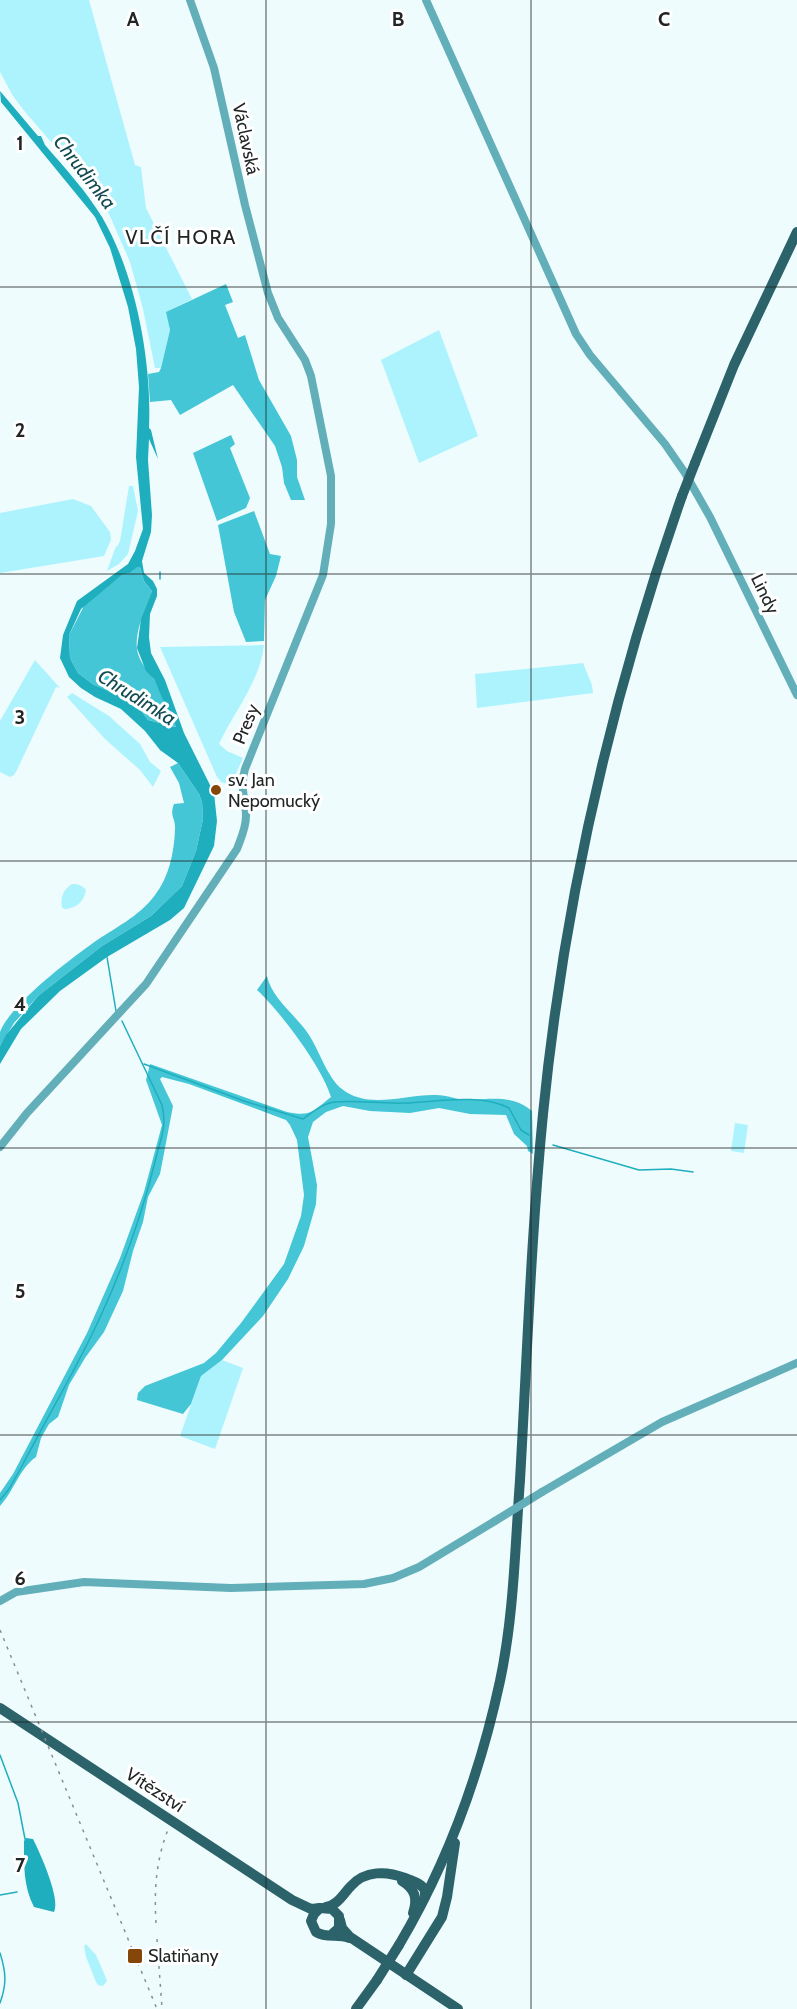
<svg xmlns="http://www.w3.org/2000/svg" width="797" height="2009" viewBox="0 0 797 2009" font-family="Cabin,sans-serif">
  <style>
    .green { fill: #adf3fd }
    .forest { fill: #44c6d6 }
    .water { fill: #1faebd; fill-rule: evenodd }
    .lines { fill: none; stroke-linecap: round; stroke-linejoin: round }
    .stream { stroke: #1faebd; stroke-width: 1.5 }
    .minor { stroke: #62afb9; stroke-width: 8 }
    .major { stroke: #2c626a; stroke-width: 10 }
    .rail { stroke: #879091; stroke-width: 1.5; stroke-dasharray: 3 6; stroke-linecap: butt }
    .minor-bridge { stroke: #62afb9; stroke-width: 8 }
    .major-bridge { stroke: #2c626a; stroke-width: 10 }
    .grid { fill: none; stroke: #212526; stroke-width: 1.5; stroke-opacity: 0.55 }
    .poi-dot { fill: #854609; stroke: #fff; stroke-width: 2 }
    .labels { text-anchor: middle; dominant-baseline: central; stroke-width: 6; stroke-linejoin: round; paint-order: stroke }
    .street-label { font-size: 18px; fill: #212526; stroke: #fff }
    .poi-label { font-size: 18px; fill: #212526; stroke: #fff; text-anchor: start }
    .water-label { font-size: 20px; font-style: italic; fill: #124a51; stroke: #fff }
    .neighbourhood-label { font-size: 20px; letter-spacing: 1.5px; fill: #212526; stroke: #fff }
    .grid-label { font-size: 20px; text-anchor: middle; font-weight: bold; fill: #212526; stroke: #fff; stroke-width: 6; stroke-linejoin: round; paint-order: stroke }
  </style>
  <rect width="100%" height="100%" fill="#effcfe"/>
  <g class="green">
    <path d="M 0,0 L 89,0 L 135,165 L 141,167 L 146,208 L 192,299 L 167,312 L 170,330 L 161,368 L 155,368 L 143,309 L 130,262 L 109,214 L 91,188 L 26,113 L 13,96 L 0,72 Z"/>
    <path d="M 439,330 L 478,436 L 419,463 L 381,360 Z"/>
    <path d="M 129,486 L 133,486 L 138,511 L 128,554 L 119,564 L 107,571 L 116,546 L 117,547 L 120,541 Z"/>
    <path d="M 73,499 L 91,506 L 110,532 L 111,540 L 104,556 L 0,573 L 0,513 Z"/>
    <path d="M 264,645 C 260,682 234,711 219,744 L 227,751 L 243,758 L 231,785 L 221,782 L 217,777 L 160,647 Z"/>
    <path d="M 35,660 L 60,688 L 56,687 L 17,770 L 14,775 L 10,777 L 0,772 L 0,721 Z"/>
    <path d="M 583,663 L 592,685 L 593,693 L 477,708 L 475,674 Z"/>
    <path d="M 72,693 L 109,716 L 140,744 L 150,762 L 161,771 L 153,787 L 140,770 L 105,739 L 67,697 Z"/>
    <path d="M 72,884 C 78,884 82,885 86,890 C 84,902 76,908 65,909 L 62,908 C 60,897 63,890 72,884 Z"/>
    <path d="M 735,1123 L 748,1125 L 744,1153 L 731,1151 Z"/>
    <path d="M 222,1360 L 243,1368 L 215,1449 L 180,1436 L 201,1376 Z"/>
    <path d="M 86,1944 L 96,1955 L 106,1978 L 107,1981 L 103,1986 L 98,1985 L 96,1982 L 86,1957 L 84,1946 Z"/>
  </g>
  <g class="forest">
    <path d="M 226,284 L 233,302 L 225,305 L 238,338 L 245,335 L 259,380 L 291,436 L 297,460 L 297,477 L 305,500 L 291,500 L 284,483 L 282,467 L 275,446 L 233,385 L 180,415 L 171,400 L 150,402 L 148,374 L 159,372 L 161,368 L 170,330 L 166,312 Z"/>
    <path d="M 231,435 L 235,444 L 230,448 L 250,498 L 246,508 L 217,521 L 193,453 Z"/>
    <path d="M 254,511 L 270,554 L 281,556 L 276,576 L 265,600 L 264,641 L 246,642 L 234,612 L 218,525 Z"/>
    <path d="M 137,566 L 140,567 L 144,581 L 152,591 C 146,609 135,629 137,649 C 139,664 149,670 155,681 C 163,697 169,712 177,727 L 148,720 L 142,712 L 94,685 L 78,673 L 70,658 L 69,635 L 85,604 L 122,575 L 130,573 Z"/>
    <path d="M 178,763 L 199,794 L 202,802 L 203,819 L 196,851 L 182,886 L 151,916 L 102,946 L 38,996 L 14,1023 L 0,1046 C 0,1042 0,1036 0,1032 C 10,1005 69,960 93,943 C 114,928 139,917 155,895 C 169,877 174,853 175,830 C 176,818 169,817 174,804 L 184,803 L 179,783 L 170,767 Z"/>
    <path d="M 267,976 C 272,999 296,1015 309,1035 C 319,1050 328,1079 342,1089 C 368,1110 406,1094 436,1095 C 448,1095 459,1101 472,1100 C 494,1098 514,1096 532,1111 L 533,1154 L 528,1151 L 527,1146 L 514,1134 L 506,1115 L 470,1114 L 439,1108 L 410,1113 L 370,1111 L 343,1106 L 326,1112 L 313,1122 L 308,1137 L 317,1185 L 316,1204 L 304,1246 L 288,1279 L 263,1316 L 222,1360 L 201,1376 L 191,1404 L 183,1414 L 137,1400 L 138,1393 L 145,1386 L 204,1363 L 216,1353 L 241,1323 L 284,1264 L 301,1216 L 304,1195 L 297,1140 L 290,1125 L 286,1120 L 189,1084 L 162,1077 L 160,1079 L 173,1106 L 160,1174 L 148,1197 L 143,1222 L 133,1251 L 123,1291 L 104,1332 L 85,1358 L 69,1385 L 58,1417 L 49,1424 L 41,1438 L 36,1457 C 19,1469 14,1491 0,1506 L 0,1493 L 13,1474 L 87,1333 L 120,1258 L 144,1192 L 162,1125 L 146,1080 L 150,1064 L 287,1112 C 311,1117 313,1111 331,1097 C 322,1067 280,1011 257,990 Z"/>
  </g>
  <g class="water">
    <path d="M 0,91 L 38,136 L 41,136 L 45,145 C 65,168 86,191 102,217 C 136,275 152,362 149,428 L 151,430 L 158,459 L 149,439 L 148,460 L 152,515 L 151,532 L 142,561 L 144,573 L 153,581 L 157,589 L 157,596 L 150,614 L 149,637 L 151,653 L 165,680 L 184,733 L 214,793 L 217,821 L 214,846 L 184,908 L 170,920 L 107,957 L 60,991 L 21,1029 L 0,1064 L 0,1046 L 6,1035 L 38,996 L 102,946 L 151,916 L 182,886 L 196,851 L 203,819 L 202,802 L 199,794 L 178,763 L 160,750 L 145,731 L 121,709 L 95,697 L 81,688 L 69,677 L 60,658 L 63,635 L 77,601 L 128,564 L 135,551 L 143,529 L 136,457 L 139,387 L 136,349 L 128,307 L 110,248 L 95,217 L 1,102 ZM 137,567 L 140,567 L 144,581 L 152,591 L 141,619 L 137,648 L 146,671 L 154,679 L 167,709 L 172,713 L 176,727 L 148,720 L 142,712 L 121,697 L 94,685 L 78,673 L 70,658 L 69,635 L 81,609 L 122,575 L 130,573 Z"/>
    <path d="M 26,1838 L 33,1839 C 40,1853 61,1899 54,1912 L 34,1907 C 23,1886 24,1863 24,1841 Z"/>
  </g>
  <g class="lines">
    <g class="stream">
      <path d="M 160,579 L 160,572"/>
      <path d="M 107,957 L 116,1011"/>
      <path d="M 144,1064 L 244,1101 L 303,1119 C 313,1112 323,1103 335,1102 C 358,1100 382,1104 405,1103 C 436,1102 480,1093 509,1108 L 521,1130 L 529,1135"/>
      <path d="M 553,1145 L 639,1170 L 671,1169 L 693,1172"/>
      <path d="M 0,1500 L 9,1489 L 22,1466 C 48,1415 79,1365 102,1313 C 125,1263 143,1211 156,1158 C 161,1137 167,1127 162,1105 L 122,1021"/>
      <path d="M 0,1755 L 18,1803 L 25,1839"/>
      <path d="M 0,1895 L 17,1892"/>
      <path d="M 0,1953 C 6,1972 7,1984 0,2003"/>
    </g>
    <g class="minor">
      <path d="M 426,0 L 576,334 L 590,355 L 665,444 L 685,473 L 710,517 L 797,695"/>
      <path d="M 0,1147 L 27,1113 L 146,984 L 237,849 C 241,838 246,828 246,816 C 246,798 239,788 245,769 L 323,575 L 331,524 L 331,476 L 311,376 L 305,360 L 278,318 L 268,293 L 245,205 L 214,68 L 190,0"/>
      <path d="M 542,1492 L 662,1422 L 797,1363"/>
      <path d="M 0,1601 L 16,1592 L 84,1582 L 231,1588 L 364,1584 L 393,1578 L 419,1567 L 495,1521"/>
    </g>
    <g class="major">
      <path d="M 695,463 L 734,365 L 797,232"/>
      <path d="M 0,1708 L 292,1900 L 311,1909 L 320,1908"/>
      <path d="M 402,1881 C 415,1889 418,1898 413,1913"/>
      <path d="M 326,1907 C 338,1905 343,1894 351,1886 C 365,1870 387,1871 405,1878 C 413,1881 421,1883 425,1890 L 425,1897"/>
      <path d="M 340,1920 L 342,1928 L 350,1937 L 458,2009"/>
      <path d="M 331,1935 L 339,1928 L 339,1916 L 332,1909 L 320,1908 L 314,1914 L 311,1921 L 316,1932 C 327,1939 338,1933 349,1938"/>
      <path d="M 399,1945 C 447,1864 480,1774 500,1681 C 514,1615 515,1547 520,1480 C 527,1358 531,1236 543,1114 C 564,902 611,697 682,496"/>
      <path d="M 406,1975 L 442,1917 L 447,1897 L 455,1843"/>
      <path d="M 356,2009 L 377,1980"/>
    </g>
    <g class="rail">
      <path d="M 0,1630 L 157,2009"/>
      <path d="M 156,1923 C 154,1889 156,1859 169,1827"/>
      <path d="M 157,1939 L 162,2008"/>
    </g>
    <path class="minor-bridge" d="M 495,1521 L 542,1492"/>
    <g class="major-bridge">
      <path d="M 682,496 L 695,463"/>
      <path d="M 377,1980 L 399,1945"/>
    </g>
  </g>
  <path class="grid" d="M 266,0 L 266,2009M 531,0 L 531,2009M 0,287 L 797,287M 0,574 L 797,574M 0,861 L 797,861M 0,1148 L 797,1148M 0,1435 L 797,1435M 0,1722 L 797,1722"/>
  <g class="poi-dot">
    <circle cx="216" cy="790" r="6"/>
    <rect x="127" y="1948" width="16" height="16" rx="3"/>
  </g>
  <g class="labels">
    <g class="street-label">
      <text transform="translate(246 139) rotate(78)">Václavská</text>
      <text transform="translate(765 594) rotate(64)">Lindy</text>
      <text transform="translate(246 724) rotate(-68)">Presy</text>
      <text transform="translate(155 1790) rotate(33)">Vítězství</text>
    </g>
    <g class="poi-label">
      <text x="228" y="780">sv. Jan<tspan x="228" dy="21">Nepomucký</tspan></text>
      <text x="148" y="1956">Slatiňany</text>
    </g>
    <g class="water-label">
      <text transform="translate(85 172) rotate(52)">Chrudimka</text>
      <text transform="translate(137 697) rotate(32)">Chrudimka</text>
    </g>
    <g class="neighbourhood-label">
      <text x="181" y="237">VLČÍ HORA</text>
    </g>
  </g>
  <g class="grid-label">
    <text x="133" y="26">A</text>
    <text x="398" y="26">B</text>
    <text x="664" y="26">C</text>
    <text x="20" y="150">1</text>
    <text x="20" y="437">2</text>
    <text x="20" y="724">3</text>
    <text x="20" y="1011">4</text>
    <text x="20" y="1298">5</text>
    <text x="20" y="1585">6</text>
    <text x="20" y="1872">7</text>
  </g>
</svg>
